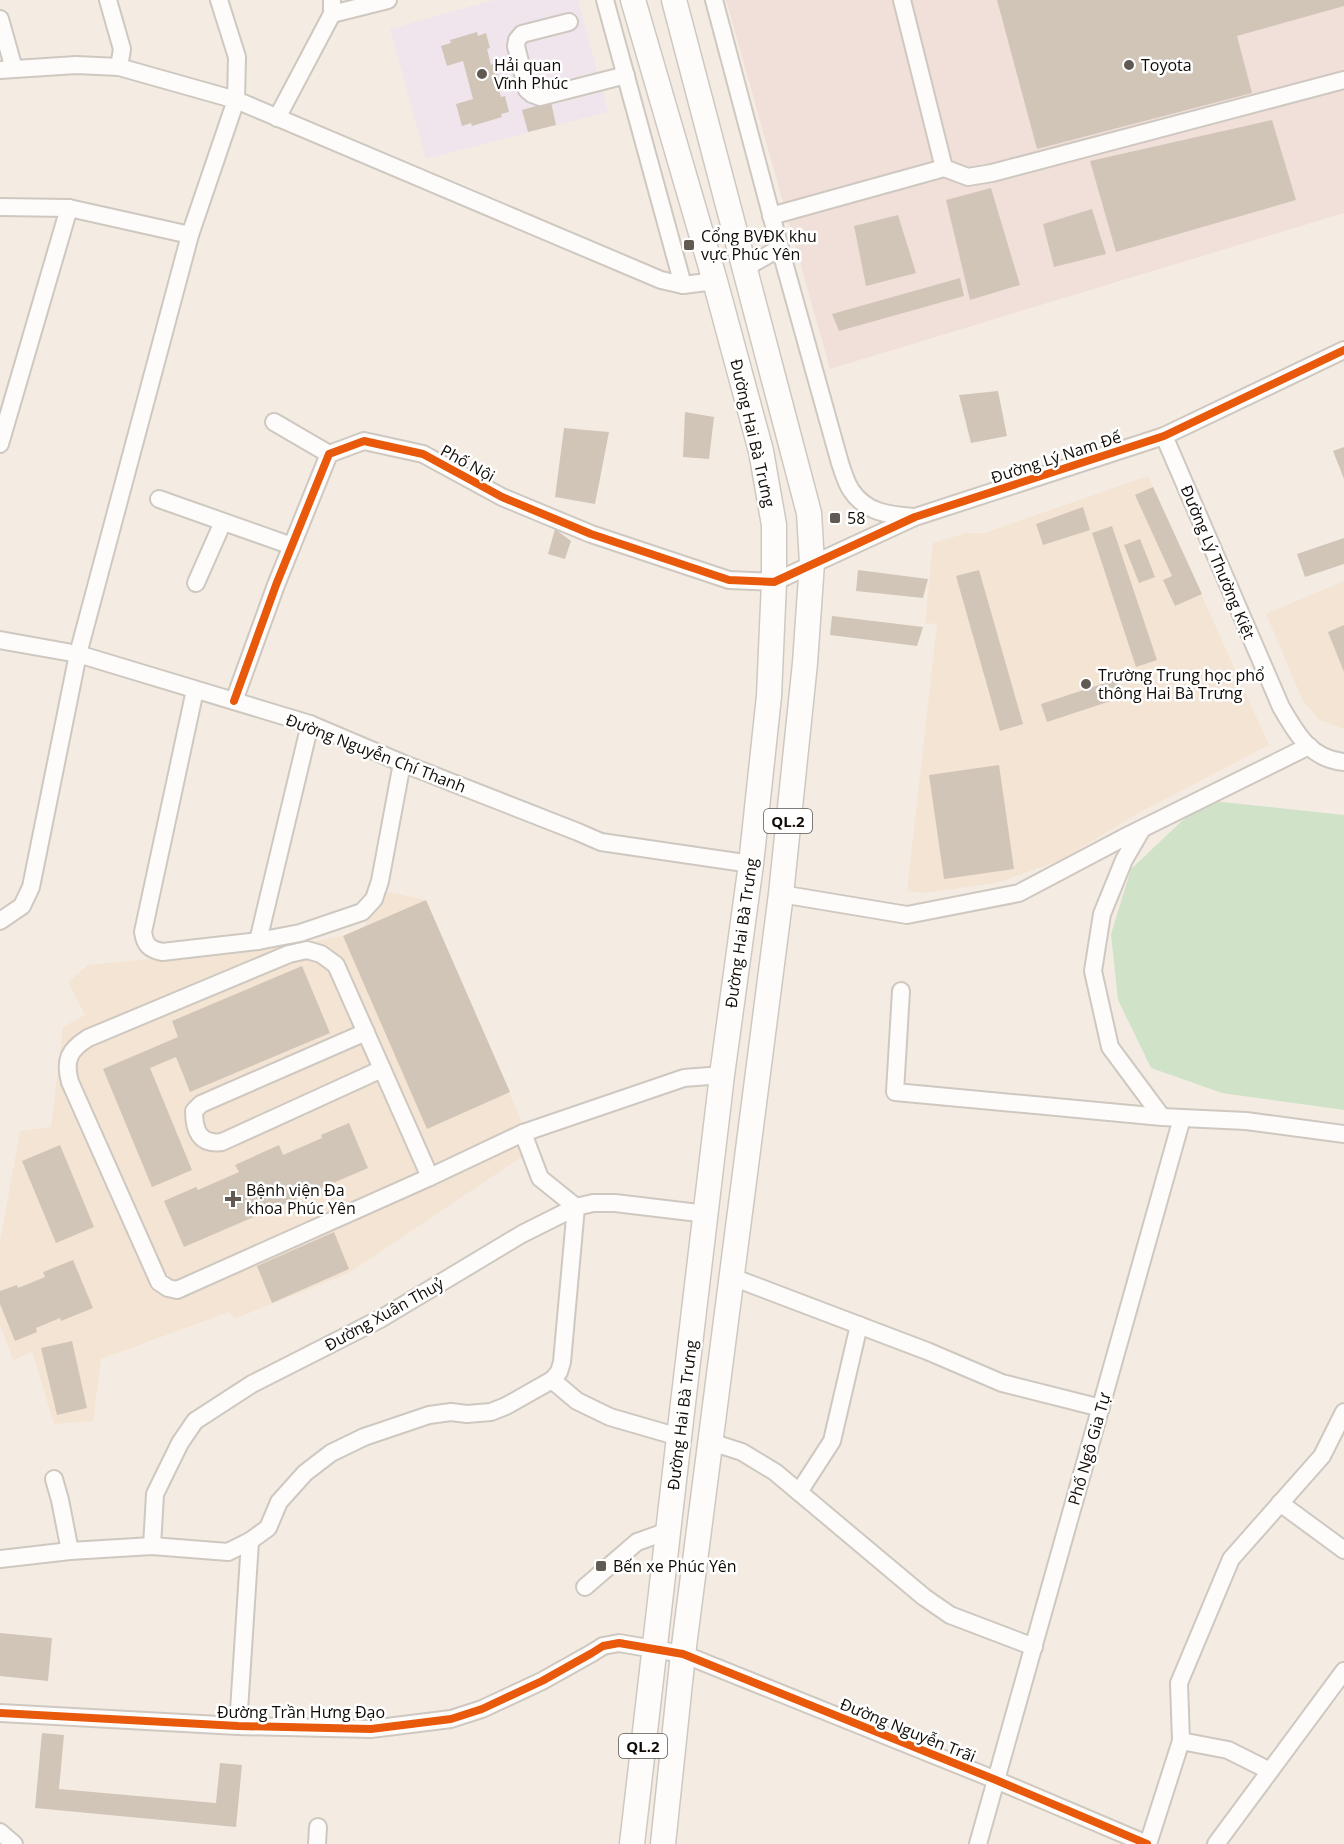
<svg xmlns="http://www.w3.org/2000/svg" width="1344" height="1844" viewBox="0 0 1344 1844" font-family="'Open Sans',sans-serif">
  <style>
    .commercial { fill: #f0e5ec }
    .industrial { fill: #f1e0da }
    .built { fill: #f4e4d4 }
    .green { fill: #d0e3c8 }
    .building { fill: #d1c5b8 }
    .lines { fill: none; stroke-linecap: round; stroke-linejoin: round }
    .minor-casing { stroke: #cec8c0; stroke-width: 20 }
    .highway-casing { stroke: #cec8c0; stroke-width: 27 }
    .minor { stroke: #fdfcfb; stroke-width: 16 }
    .highway { stroke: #fdfcfb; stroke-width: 24 }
    .cycleway-casing { stroke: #fff; stroke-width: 11 }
    .cycleway { stroke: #e8590c; stroke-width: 8 }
    .poi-dot { fill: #605a53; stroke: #fff; stroke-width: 2 }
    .labels { text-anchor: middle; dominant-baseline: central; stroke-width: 5; stroke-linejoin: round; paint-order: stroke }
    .shield { fill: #fff; stroke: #585451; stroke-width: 1.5 }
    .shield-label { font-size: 15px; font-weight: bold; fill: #100b06 }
    .poi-label { font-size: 16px; fill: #100b06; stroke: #fff; text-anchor: start }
    .street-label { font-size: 16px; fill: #100b06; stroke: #fff }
  </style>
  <rect width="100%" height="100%" fill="#f4ece3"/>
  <path class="commercial" d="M 494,0 L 578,0 L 608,112 L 426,159 L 390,29 Z"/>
  <path class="industrial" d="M 726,0 L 1344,0 L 1344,213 L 830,369 Z"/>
  <g class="built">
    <path d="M 1148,476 L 1269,745 L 1135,815 L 1063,859 L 1000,882 L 927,893 L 907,891 L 937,624 L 925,623 L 933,543 L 967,533 L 984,533 Z"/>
    <path d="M 1344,581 L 1344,729 L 1319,720 L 1303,701 L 1266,614 Z"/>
    <path d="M 388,892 L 426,900 L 521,1120 L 523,1156 L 347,1274 L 234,1319 L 229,1312 L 101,1359 L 93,1421 L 54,1424 L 32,1352 L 13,1360 L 0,1325 L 0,1242 L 20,1131 L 51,1127 L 63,1027 L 85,1015 L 68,982 L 88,965 L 292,945 L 343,936 L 363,927 Z"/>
  </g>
  <path class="green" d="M 1204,800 L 1344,815 L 1344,1110 L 1222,1093 L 1151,1068 L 1118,1000 L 1111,934 L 1131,869 Z"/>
  <g class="building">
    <path d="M 997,0 L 1344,0 L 1344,6 L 1237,36 L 1252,93 L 1037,149 Z"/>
    <path d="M 477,32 L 478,36 L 486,33 L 490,48 L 487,49 L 491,65 L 494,63 L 500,82 L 497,83 L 501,97 L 505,96 L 509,112 L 501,114 L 502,117 L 472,126 L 471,123 L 462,126 L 456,104 L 473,99 L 463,61 L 447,66 L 441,46 L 451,43 L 450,40 Z"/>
    <path d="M 551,102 L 556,125 L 528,132 L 522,110 Z"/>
    <path d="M 1272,120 L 1296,200 L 1116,252 L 1090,161 Z"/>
    <path d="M 991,188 L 1020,285 L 970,300 L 946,200 Z"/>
    <path d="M 1092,209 L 1106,254 L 1054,267 L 1043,224 Z"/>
    <path d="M 898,215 L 916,273 L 866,286 L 854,226 Z"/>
    <path d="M 960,278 L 964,296 L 839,331 L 832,314 Z"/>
    <path d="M 998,391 L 1007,436 L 971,443 L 959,395 Z"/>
    <path d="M 685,412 L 714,417 L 709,459 L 683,457 Z"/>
    <path d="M 564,428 L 609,432 L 595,504 L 555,497 Z"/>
    <path d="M 1344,447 L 1344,479 L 1333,451 Z"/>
    <path d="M 1153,487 L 1202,594 L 1175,606 L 1163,580 L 1172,576 L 1135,495 Z"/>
    <path d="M 1083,507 L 1090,530 L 1043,545 L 1036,524 Z"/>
    <path d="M 1112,526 L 1157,660 L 1136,667 L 1092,533 Z"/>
    <path d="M 555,529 L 571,541 L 565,559 L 548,554 Z"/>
    <path d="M 1344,538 L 1344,564 L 1305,577 L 1297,554 Z"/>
    <path d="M 1140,539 L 1155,577 L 1139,583 L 1124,545 Z"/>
    <path d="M 858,570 L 928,579 L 923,598 L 856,591 Z"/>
    <path d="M 979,570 L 1023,724 L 1000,731 L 956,576 Z"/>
    <path d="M 832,616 L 923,627 L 917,646 L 830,635 Z"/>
    <path d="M 1344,625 L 1344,672 L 1328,632 Z"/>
    <path d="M 1117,679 L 1123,697 L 1047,722 L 1041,704 Z"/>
    <path d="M 999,765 L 1014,869 L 944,879 L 929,775 Z"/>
    <path d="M 426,900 L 510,1092 L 427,1129 L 343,936 Z"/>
    <path d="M 302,966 L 330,1033 L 190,1092 L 176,1057 L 150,1068 L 192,1170 L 152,1187 L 103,1069 L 178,1037 L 172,1021 Z"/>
    <path d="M 349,1123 L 368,1168 L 184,1247 L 164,1201 L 196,1187 L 198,1190 L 239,1172 L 235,1165 L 279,1145 L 283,1155 L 322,1138 L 321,1135 Z"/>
    <path d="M 60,1145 L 94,1227 L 56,1243 L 22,1161 Z"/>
    <path d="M 334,1232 L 349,1269 L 272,1303 L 257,1266 Z"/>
    <path d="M 73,1260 L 93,1308 L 61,1321 L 60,1318 L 36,1328 L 37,1332 L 15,1341 L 0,1304 L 0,1291 L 17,1285 L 18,1288 L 45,1277 L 43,1272 Z"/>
    <path d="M 72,1341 L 87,1408 L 57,1415 L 41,1348 Z"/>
    <path d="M 0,1633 L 52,1638 L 48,1681 L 0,1676 Z"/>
    <path d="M 42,1733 L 64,1735 L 59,1789 L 216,1803 L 220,1763 L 242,1765 L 236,1827 L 35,1808 Z"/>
  </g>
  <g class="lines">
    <g class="minor-casing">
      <g id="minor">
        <path d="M 108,0 L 122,49 L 119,67"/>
        <path d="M 605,0 L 683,285"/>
        <path d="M 714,0 L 780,248 L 840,463 C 843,472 846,483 851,490 C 866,513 889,515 914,517"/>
        <path d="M 902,0 L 944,168"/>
        <path d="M 332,14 L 388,0"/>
        <path d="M 0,19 L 14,69"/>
        <path d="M 569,22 L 522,34 L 517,40 L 516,46 L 527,90 L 532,94 L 540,97 L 626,75"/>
        <path d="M 0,70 L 76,65 L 119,67 L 236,100 L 661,280 L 683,285 L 715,281"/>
        <path d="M 277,118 L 332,14 L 332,0"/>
        <path d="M 0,207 L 69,208 L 190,235"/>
        <path d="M 771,216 L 944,168 L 968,177 L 992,173 L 1344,80"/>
        <path d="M 745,268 L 780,248"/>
        <path d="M 274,422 L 329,454"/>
        <path d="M 1164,436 L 1281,707 C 1296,733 1310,759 1344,762"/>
        <path d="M 0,444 L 69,208"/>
        <path d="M 159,499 L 292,546"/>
        <path d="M 196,583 L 223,522"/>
        <path d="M 0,640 L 78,654 L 310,724 L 402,763 L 578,832 L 601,842 L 751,864"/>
        <path d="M 195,690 L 143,932 C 145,945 149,949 162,952 L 258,941 L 300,933 L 362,912 L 374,899 L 380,881 L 402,763"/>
        <path d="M 234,701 L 276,585 L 329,454 L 364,441 L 423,454 L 502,497 L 591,534 L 729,580 L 774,582 L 915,517 L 1164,436 L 1344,350"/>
        <path d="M 1142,829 L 1124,860 L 1102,914 L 1093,971 L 1110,1047 L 1162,1117"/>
        <path d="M 781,894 L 907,915 L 1019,893 L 1123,838 L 1309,746"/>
        <path d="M 0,921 L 22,906 L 31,887 L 78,654 L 190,235 L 236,100 L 237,57 L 219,0"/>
        <path d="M 258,941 L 310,724"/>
        <path d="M 307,950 L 321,954 L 336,965 L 430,1177 L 177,1290 L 168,1288 L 159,1282 L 70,1082 C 64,1060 69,1050 88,1038 L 289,954 Z"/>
        <path d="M 901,991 L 895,1092 L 1162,1117 L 1246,1121 L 1344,1134"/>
        <path d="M 366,1032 L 201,1104 L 194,1111 C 194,1131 200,1145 222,1142 L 382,1069"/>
        <path d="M 430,1177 L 523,1133"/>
        <path d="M 732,1277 L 927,1351 L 1002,1383 L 1101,1408"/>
        <path d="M 552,1380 L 559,1372 L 562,1362 L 576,1207 L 540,1178 L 523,1133 L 684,1078 L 722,1075"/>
        <path d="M 711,1442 L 742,1452 L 775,1472 L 924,1597 L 950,1615 L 1034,1647"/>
        <path d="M 54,1479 L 60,1500 L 70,1551"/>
        <path d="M 799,1492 L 832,1441 L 859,1325"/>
        <path d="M 1280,1503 L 1344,1550"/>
        <path d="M 152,1546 L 155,1494 L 180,1443 L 195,1421 L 252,1384 L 382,1318 L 522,1234 L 576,1207 L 593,1203 L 615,1203 L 707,1214"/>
        <path d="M 0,1559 L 70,1551 L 152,1546 L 228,1552 L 250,1541 L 268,1528 L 279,1502 L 305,1473 L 331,1453 L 364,1437 L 429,1415 L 451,1412 L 467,1414 L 491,1412 L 506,1406 L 552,1380 L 577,1401 L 610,1417 L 679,1437"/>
        <path d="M 585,1587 L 637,1542 L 668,1531"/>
        <path d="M 0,1713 L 238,1726 L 371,1729 L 451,1719 L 482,1709 L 542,1681 L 592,1653 L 603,1646 L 619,1643 L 683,1654 L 996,1780 L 1147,1844"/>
        <path d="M 238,1726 L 250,1541"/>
        <path d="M 1181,1741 L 1228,1750 L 1270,1771"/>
        <path d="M 0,1832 L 14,1844"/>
        <path d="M 317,1844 L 318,1827"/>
        <path d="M 978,1844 L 1182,1118"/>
        <path d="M 1148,1844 L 1181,1741 L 1179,1683 L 1231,1559 L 1322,1456 L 1344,1412"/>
        <path d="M 1216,1844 L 1344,1671"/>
      </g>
    </g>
    <g class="highway-casing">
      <g id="highway">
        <path d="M 632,1844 L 679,1437 L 722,1075 L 751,864 L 769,696 L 774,582 L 774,525 L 761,451 L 715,281 L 633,0"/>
        <path d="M 663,1844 L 683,1654 L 781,894 L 805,663 L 812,563 L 809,513 L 674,0"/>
      </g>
    </g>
    <use href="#minor" class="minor"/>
    <use href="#highway" class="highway"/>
    <g class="cycleway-casing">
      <g id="cycleway">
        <path d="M 234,701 L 276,585 L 329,454 L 364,441 L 423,454 L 502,497 L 591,534 L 729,580 L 774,582 L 915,517 L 1164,436 L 1344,350"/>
        <path d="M 0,1713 L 238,1726 L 371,1729 L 451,1719 L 482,1709 L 542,1681 L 592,1653 L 603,1646 L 619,1643 L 683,1654 L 996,1780 L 1147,1844"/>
      </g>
    </g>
    <use href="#cycleway" class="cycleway"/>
  </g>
  <g class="poi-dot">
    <circle cx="1129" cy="65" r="6"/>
    <circle cx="482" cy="74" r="6"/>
    <rect x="683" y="239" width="12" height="12" rx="3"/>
    <rect x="829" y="512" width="12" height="12" rx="3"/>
    <circle cx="1086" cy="684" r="6"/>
    <path d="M230 1190h6v6h6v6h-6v6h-6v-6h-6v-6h6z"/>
    <rect x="595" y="1560" width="12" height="12" rx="3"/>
  </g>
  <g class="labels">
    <g class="shield">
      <rect x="764" y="809" width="48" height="24" rx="4.5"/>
      <rect x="619" y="1734" width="48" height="24" rx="4.5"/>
    </g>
    <g class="shield-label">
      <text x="788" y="821">QL.2</text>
      <text x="643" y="1746">QL.2</text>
    </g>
    <g class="poi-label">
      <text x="494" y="65">Hải quan<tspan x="494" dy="18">Vĩnh Phúc</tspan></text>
      <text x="1141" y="65">Toyota</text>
      <text x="701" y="236">Cổng BVĐK khu<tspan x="701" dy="18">vực Phúc Yên</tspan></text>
      <text x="847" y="518">58</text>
      <text x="1098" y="675">Trường Trung học phổ<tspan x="1098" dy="18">thông Hai Bà Trưng</tspan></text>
      <text x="246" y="1190">Bệnh viện Đa<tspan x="246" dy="18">khoa Phúc Yên</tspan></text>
      <text x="613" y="1566">Bến xe Phúc Yên</text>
    </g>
    <g class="street-label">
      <text transform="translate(753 433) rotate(77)">Đường Hai Bà Trưng</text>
      <text transform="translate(1056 457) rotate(-18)">Đường Lý Nam Đế</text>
      <text transform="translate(468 463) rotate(29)">Phố Nội</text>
      <text transform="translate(1218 562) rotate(67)">Đường Lý Thường Kiệt</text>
      <text transform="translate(376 753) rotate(21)">Đường Nguyễn Chí Thanh</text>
      <text transform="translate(741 933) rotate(-82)">Đường Hai Bà Trưng</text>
      <text transform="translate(384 1314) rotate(-29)">Đường Xuân Thuỷ</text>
      <text transform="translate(682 1415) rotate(-83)">Đường Hai Bà Trưng</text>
      <text transform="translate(1089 1449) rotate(-74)">Phố Ngô Gia Tự</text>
      <text x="301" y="1712">Đường Trần Hưng Đạo</text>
      <text transform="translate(908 1730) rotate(22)">Đường Nguyễn Trãi</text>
    </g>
  </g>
</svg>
